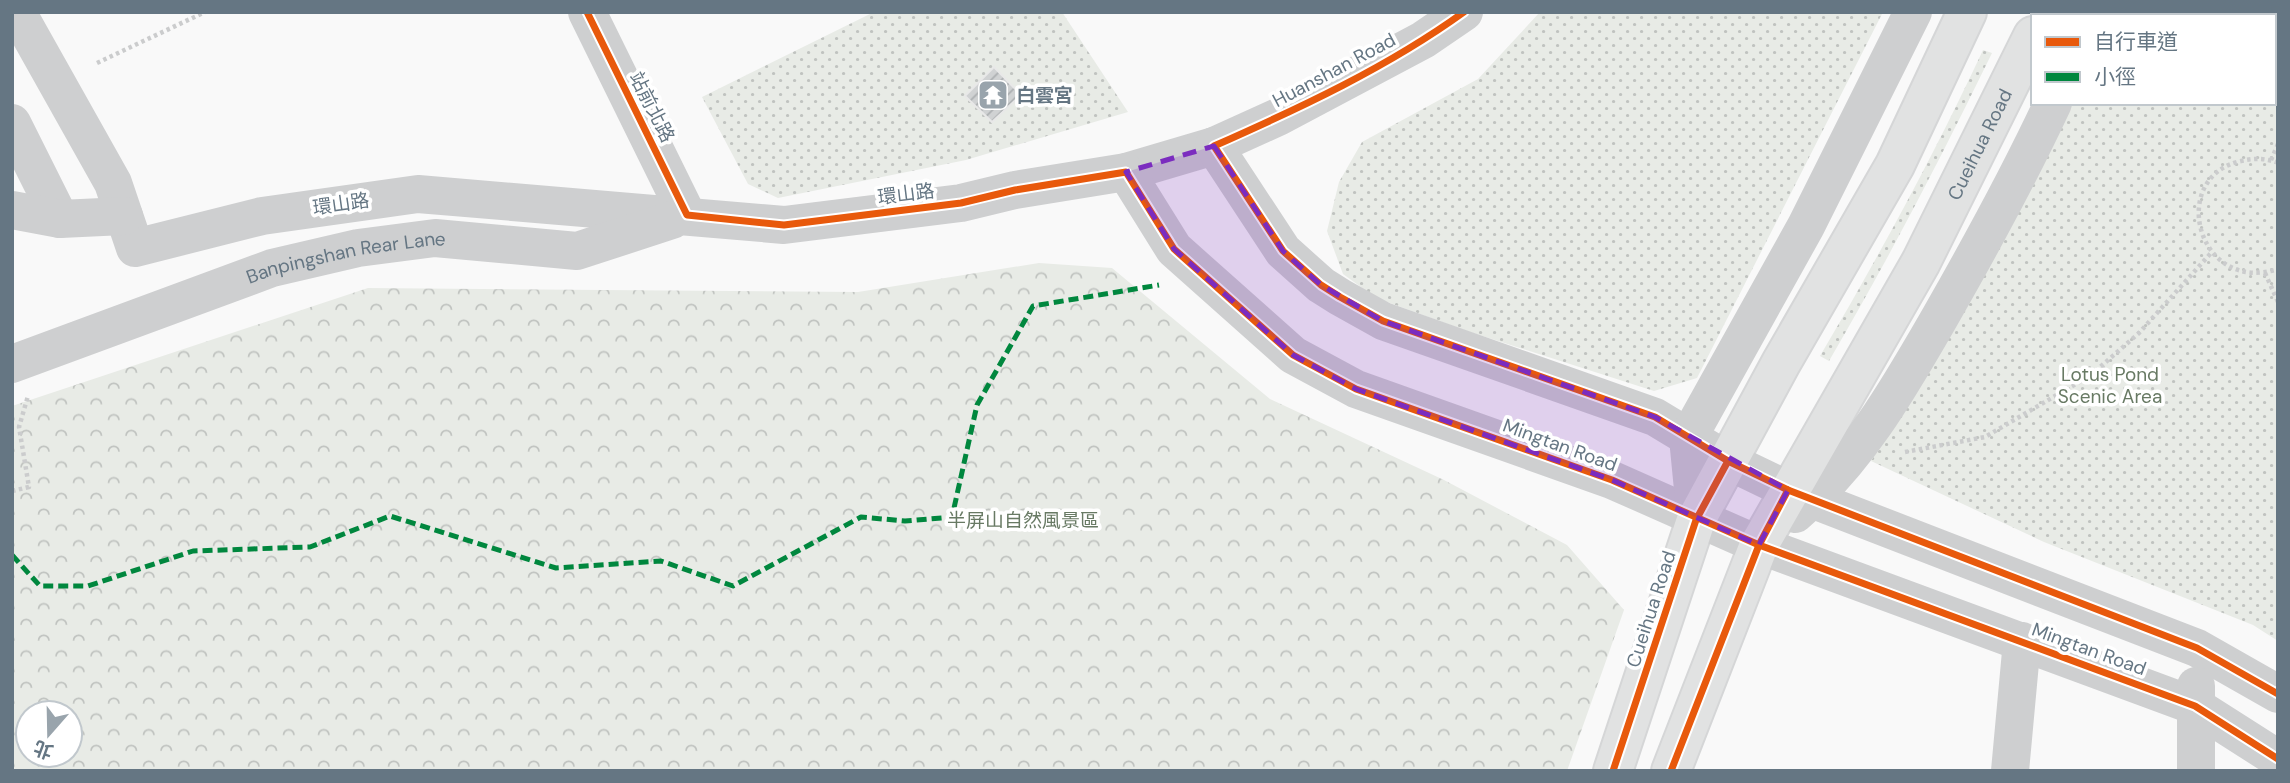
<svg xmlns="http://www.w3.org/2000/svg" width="2290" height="783" viewBox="0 0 2290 783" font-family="'DM Sans','Noto Sans TC',sans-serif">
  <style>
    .grass { fill: url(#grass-dots) }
    .forest { fill: url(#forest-crowns); fill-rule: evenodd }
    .building { fill: url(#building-hatch); stroke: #e8e8e8; stroke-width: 2 }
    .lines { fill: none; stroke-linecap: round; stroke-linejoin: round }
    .major-casing { stroke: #d5d6d7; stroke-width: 42 }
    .path { stroke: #cbcccd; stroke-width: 4.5; stroke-dasharray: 3.5 3.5; stroke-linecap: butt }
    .minor { stroke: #cecfd0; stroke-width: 38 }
    .major { stroke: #e1e2e2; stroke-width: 38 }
    .quiet { stroke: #00873e; stroke-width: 5; stroke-dasharray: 10 5; stroke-linecap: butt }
    .cycleway-casing { stroke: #fff; stroke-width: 11 }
    .cycleway { stroke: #e8590c; stroke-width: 7 }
    .marked { fill: #7b2cbf; fill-opacity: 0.2; stroke: #7b2cbf; stroke-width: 5; stroke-dasharray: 14 9; stroke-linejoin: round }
    .labels { text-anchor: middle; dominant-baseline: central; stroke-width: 7; stroke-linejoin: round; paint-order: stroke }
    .street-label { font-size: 19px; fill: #657683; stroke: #fff }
    .poi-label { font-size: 19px; font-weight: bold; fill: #657683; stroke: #fff; text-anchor: start }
    .park-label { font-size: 19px; fill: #687a64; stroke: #fff }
  </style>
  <defs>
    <pattern id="grass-dots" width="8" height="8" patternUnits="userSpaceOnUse" patternTransform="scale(1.75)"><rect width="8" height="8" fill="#e8ebe6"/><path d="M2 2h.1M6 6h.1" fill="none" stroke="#c0c3c0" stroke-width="1.8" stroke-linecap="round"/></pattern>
    <pattern id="forest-crowns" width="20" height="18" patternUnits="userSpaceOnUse" patternTransform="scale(1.75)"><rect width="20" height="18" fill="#e8ebe6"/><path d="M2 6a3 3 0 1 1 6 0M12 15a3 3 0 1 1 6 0" fill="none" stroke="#c0c3c0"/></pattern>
    <pattern id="building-hatch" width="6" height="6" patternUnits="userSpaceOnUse" patternTransform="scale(1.75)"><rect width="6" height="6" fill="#d0d2d3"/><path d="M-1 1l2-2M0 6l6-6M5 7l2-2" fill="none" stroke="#acafb1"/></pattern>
  </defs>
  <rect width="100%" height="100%" fill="#f9f9f9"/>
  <g class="grass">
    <path d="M 874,12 L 1062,12 L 1128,112 L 966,160 L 778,198 L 748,184 L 702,97 Z"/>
    <path d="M 1540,12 L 1883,12 L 1697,378 L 1654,391 L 1467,331 L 1376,298 L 1343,274 L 1327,231 L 1339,182 L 1362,142 L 1478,79 Z"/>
    <path d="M 2107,12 L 2278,12 L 2278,641 L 2253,625 L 2044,542 L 1871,461 L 2030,188 L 2067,103 L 2274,103 L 2274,16 L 2106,16 Z"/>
    <path d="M 1983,50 L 1992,53 C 1941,158 1888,260 1829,361 L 1820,356 C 1879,256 1934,155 1983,50 Z"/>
  </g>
  <path class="forest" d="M 1039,263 L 1112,268 L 1270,399 L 1444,480 L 1567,545 L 1624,610 L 1567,771 L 12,771 L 12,406 L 368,288 L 858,292 ZM 28,713 L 70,713 L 70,755 L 28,755 Z"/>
  <path class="building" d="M 994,67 L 1021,95 L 992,122 L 965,96 Z"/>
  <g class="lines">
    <g class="major-casing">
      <g id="major">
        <path d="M 1613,771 L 1696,520 L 1781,363 L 1895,165 L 1967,12"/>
        <path id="s2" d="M 1671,771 L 1759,545 L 1921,262 L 2033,36"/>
      </g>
    </g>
    <g class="path">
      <path d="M 2259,12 L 2261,16"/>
      <path d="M 2274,43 L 2278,52"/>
      <path d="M 97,63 L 205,12"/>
      <path d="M 2271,160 L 2278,144"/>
      <path d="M 2278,163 C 2266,158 2254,158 2241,161 C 2167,177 2197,295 2278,269"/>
      <path d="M 2265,273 L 2278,302"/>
      <path d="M 1905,452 L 1985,437 L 2091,375 L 2139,333 L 2211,253"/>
      <path d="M 12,491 L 29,487 L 19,427 L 28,396"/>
    </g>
    <g class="minor">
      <path d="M 17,12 L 113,183 L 135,248 L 262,216 L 418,194 L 784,225 L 961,203 L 1015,190 L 1126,172 L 1214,146 L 1278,117 L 1423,40 L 1464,12"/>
      <path d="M 587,12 L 687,215"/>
      <path d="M 2091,16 L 2092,12"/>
      <path d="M 12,123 L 60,219"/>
      <path d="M 1214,146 L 1283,251 L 1321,285 L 1340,297 L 1383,321 L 1655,417 L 1728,461 L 1788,490 L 2197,648 L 2278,694"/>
      <path d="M 1126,172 L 1174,249 L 1293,355 L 1356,389 L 1612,480 L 1759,545 L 2195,706 L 2278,759"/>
      <path d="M 12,210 L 60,219 L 124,216"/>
      <path id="s1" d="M 12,364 L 272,268 L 358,248 L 435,238 L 577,251 L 672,220"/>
      <path d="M 1795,514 C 1859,459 1899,388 1940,317 C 1980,247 2019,176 2053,103"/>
      <path d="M 1696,520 L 1688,438 L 1806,226 L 1913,12"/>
      <path d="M 2196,686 L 2196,771"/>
      <path d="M 2010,771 L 2022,641"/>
    </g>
    <use href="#major" class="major"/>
    <path class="quiet" d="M 12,555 L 40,586 L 88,586 L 193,551 L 310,547 L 390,516 L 556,568 L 661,561 L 733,586 L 861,517 L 905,521 L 952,517 L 977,405 L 1033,306 L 1159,285"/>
    <g class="cycleway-casing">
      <g id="cycleway">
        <path d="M 587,12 L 687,215 L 784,225 L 961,203 L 1015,190 L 1126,172 L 1174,249 L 1293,355 L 1356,389 L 1612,480 L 1759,545 L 2195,706 L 2278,759"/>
        <path d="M 1464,12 C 1388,67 1300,108 1214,146 L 1283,251 L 1321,285 L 1340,297 L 1383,321 L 1655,417 L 1728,461 L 1788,490 L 2197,648 L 2278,694"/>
        <path d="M 1613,771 L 1696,520 L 1728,461"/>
        <path d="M 1671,771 L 1759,545 L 1788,490"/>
      </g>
    </g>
    <use href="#cycleway" class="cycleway"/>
  </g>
  <path class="marked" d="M 1214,146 L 1283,251 L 1321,285 L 1383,321 L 1655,417 L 1788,490 L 1759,545 L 1612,480 L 1356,389 L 1293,355 L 1174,249 L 1126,172 Z"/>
  <defs>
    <g id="temple-square" transform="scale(1.575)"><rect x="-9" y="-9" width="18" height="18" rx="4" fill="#99a4ac" stroke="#fff"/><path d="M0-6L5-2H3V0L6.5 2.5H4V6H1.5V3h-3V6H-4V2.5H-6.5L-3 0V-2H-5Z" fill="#fff"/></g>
  </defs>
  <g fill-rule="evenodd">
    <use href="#temple-square" x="993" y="95"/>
  </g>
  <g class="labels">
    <g class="street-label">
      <text transform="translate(1334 70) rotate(-28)">Huanshan Road</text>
      <text transform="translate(652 107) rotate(63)">站前北路</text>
      <text stroke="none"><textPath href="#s2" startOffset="700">Cueihua Road</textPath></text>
      <text transform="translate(906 194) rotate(-7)">環山路</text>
      <text transform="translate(341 204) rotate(-8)">環山路</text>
      <text stroke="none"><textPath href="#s1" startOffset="352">Banpingshan Rear Lane</textPath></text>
      <text transform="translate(1560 445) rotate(20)">Mingtan Road</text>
      <text transform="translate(1651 609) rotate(-72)">Cueihua Road</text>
      <text transform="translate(2089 649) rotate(20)">Mingtan Road</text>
    </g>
    <g class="poi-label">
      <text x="1016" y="95">白雲宮</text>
    </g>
    <g class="park-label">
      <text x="2110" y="374">Lotus Pond<tspan x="2110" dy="22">Scenic Area</tspan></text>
      <text x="1023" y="520">半屏山自然風景區</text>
    </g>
  </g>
  <rect width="2290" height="783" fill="none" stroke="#657683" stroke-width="28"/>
  <rect x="2031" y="14" width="245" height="91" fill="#ffffff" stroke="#c1c8cd" stroke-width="2"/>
  <rect x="2045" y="37" width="35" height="10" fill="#e8590c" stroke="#c1c8cd" stroke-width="2"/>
  <text x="2094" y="49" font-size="21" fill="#657683">自行車道</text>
  <rect x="2045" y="72" width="35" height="10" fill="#00873e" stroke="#c1c8cd" stroke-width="2"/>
  <text x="2094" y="84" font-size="21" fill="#657683">小徑</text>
  <g transform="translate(49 734) rotate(200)"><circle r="33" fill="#ffffff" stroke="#c1c8cd" stroke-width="2"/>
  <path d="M0-5L12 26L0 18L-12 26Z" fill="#99a4ac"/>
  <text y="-10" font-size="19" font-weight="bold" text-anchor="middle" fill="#657683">北</text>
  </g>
</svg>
